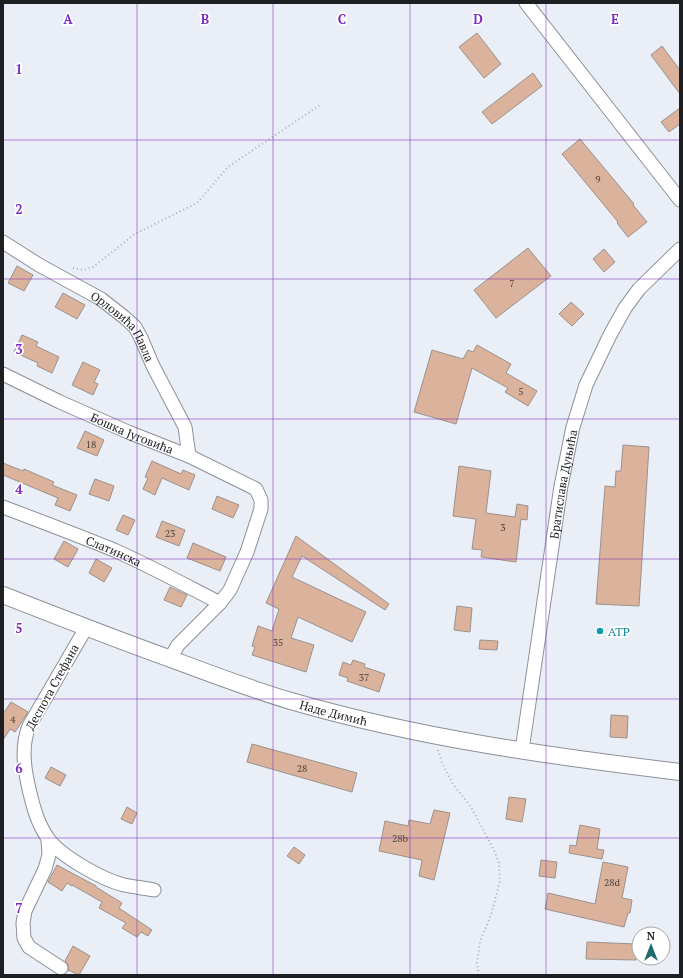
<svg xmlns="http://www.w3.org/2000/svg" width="683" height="978" viewBox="0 0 683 978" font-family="'PT Serif',serif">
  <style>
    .building { fill: #dbb39c; stroke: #9b918c }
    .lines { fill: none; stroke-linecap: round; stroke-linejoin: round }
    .minor-casing { stroke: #8c9098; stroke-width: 15 }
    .major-casing { stroke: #8c9098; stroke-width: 18 }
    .path { stroke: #aaadb5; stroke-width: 2; stroke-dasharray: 1 3; stroke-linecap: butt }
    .minor { stroke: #fff; stroke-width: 13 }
    .major { stroke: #fff; stroke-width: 16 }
    .grid { fill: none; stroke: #7b2cbf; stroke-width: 1; stroke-opacity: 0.55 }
    .culture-dot { fill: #0f9aa8; stroke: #fff; stroke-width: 1.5 }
    .labels { text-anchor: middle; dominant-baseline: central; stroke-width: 3.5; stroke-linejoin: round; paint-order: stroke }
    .number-label { font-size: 10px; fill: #4d4441 }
    .street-label { font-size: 12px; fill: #1e1f23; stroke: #fff }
    .culture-label { font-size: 12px; fill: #0d838f; stroke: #fff; text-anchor: start }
    .grid-label { font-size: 13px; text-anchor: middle; font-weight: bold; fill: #7b2cbf; stroke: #fff; stroke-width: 3.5; stroke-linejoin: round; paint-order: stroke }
  </style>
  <rect width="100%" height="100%" fill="#e9eef7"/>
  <g class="building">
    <path d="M 477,33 L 501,64 L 484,78 L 459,47 Z"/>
    <path d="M 662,46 L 680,70 L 680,94 L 651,55 Z"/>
    <path d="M 533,73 L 542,86 L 492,124 L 482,112 Z"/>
    <path d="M 680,108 L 680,124 L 669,132 L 661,122 Z"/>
    <path d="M 580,139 L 634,204 L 633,205 L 647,222 L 628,237 L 617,223 L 618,222 L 562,154 Z"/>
    <path d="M 528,248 L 551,276 L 496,318 L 474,290 Z"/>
    <path d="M 604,249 L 615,262 L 604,272 L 593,259 Z"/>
    <path d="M 17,266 L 33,275 L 24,291 L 8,283 Z"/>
    <path d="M 63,293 L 85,305 L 77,319 L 55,307 Z"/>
    <path d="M 571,302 L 584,314 L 572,326 L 559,314 Z"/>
    <path d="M 22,335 L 38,342 L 36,346 L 59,357 L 52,373 L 37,366 L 38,363 L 14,352 Z"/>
    <path d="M 477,345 L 511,364 L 506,373 L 537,391 L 528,406 L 505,392 L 508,388 L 472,368 L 456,424 L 414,412 L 432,350 L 463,359 L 468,350 L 473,352 Z"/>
    <path d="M 83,362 L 100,370 L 94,382 L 98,384 L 93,395 L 72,385 Z"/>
    <path d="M 85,431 L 104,440 L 97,456 L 77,448 Z"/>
    <path d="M 623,445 L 649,447 L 639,606 L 596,604 L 605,486 L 615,487 L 616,471 L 621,471 Z"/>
    <path d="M 152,461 L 181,474 L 183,470 L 195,475 L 189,490 L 162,478 L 155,495 L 143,489 L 148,478 L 145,477 Z"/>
    <path d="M 3,463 L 23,471 L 24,469 L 54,482 L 52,485 L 77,495 L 70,511 L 55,505 L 58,498 L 3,475 Z"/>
    <path d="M 459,466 L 491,471 L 486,513 L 515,517 L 517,504 L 528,506 L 527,520 L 521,519 L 516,562 L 481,557 L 482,550 L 472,549 L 476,519 L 453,516 Z"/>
    <path d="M 95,479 L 114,486 L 109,501 L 89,494 Z"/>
    <path d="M 217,496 L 239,505 L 233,518 L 212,509 Z"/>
    <path d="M 123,515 L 135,520 L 128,535 L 116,530 Z"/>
    <path d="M 162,521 L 185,530 L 179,546 L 156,537 Z"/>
    <path d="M 296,536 L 389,604 L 385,610 L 302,556 L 292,577 L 366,612 L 352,642 L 298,617 L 291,638 L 314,645 L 306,672 L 252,655 L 255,647 L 252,646 L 258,626 L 272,631 L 279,609 L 266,603 Z"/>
    <path d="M 64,541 L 78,549 L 68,567 L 54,559 Z"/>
    <path d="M 193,543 L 226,557 L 220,571 L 187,558 Z"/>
    <path d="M 96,559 L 112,568 L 104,582 L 89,573 Z"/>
    <path d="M 170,587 L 187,595 L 181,607 L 164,600 Z"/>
    <path d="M 457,606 L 472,608 L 470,632 L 454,630 Z"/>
    <path d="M 480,640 L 498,641 L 497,650 L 479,649 Z"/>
    <path d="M 353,660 L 365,664 L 364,667 L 385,674 L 379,692 L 347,681 L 348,678 L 339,675 L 343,662 L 351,665 Z"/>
    <path d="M 11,702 L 28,712 L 15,732 L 10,729 L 3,740 L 3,714 Z"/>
    <path d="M 611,715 L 628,716 L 627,738 L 610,737 Z"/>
    <path d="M 252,744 L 357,773 L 352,792 L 247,762 Z"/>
    <path d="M 51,767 L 66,775 L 60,786 L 45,778 Z"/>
    <path d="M 509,797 L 526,799 L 522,822 L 506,819 Z"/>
    <path d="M 127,807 L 137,813 L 132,824 L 121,819 Z"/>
    <path d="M 434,810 L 450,813 L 434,880 L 419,876 L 422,860 L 379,851 L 385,821 L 408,826 L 409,820 L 430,824 Z"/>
    <path d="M 580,825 L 600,829 L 597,849 L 604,850 L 602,859 L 569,853 L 570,845 L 576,846 Z"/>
    <path d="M 294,847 L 305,855 L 299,864 L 287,856 Z"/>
    <path d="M 541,860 L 557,862 L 555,878 L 539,876 Z"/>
    <path d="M 603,862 L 628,867 L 622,898 L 632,900 L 630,913 L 628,913 L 624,927 L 545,909 L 548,893 L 595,904 Z"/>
    <path d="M 57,865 L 96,886 L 96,887 L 122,903 L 119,908 L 152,930 L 148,936 L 141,932 L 137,937 L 122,928 L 126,923 L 99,908 L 102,902 L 72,885 L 72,886 L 67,883 L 62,891 L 48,882 Z"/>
    <path d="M 587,942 L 636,944 L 636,960 L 586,959 Z"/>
    <path d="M 73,946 L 90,956 L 79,975 L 68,970 L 68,965 L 65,961 Z"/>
  </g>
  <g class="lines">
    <g class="minor-casing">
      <g id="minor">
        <path d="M 526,3 L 680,200"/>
        <path id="s1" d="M 3,242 L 39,265 L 101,299 L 124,317 L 135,327 L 141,338 L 153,366 L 185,427 L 189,456"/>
        <path id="s2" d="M 3,374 L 60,402 L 128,432 L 189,456 L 256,489 L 261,500 L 261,509 L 247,552 L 230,590 L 220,603 L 178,645 L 170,659"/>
        <path id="s3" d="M 3,507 C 40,521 77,535 114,550 C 150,566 185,585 220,603"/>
        <path d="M 86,628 L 29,726 C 21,747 24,767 29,789 C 33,806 37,822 47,837 C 58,855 103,880 124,885 C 134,887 144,888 154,890"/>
        <path id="s4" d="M 522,750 L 561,486 L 573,427 L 586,385 L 610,335 L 625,308 L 639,289 L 680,249"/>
        <path d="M 48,839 L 49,855 L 45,869 L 25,911 L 23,923 L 24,938 L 29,947 L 61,968"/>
      </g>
    </g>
    <g class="major-casing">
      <g id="major">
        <path id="s5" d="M 3,595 C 59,617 115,639 171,659 C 211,674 250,689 291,701 C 418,738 549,756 680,772"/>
      </g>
    </g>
    <g class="path">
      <path d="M 73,268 L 83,270 L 93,267 L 135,234 L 197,203 L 228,167 L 320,105"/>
      <path d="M 438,750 L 442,763 L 453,784 L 471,807 L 494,850 L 499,863 L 500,881 L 491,915 L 480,942 L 477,963 L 479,975"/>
    </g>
    <use href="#minor" class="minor"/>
    <use href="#major" class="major"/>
  </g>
  <path class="grid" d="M 137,3 L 137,975M 273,3 L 273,975M 410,3 L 410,975M 546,3 L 546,975M 3,140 L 680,140M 3,279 L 680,279M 3,419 L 680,419M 3,559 L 680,559M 3,699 L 680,699M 3,838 L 680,838"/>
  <circle class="culture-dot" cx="600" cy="631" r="4"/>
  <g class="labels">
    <g class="number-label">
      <text x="598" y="179">9</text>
      <text x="512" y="283">7</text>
      <text x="521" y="391">5</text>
      <text x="91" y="444">18</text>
      <text x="503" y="527">3</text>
      <text x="170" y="533">23</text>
      <text x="278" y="642">35</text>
      <text x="364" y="677">37</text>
      <text x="13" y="719">4</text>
      <text x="302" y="768">28</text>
      <text x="400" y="838">28b</text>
      <text x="612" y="882">28d</text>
    </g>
    <g class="street-label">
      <text stroke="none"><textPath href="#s1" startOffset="149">Орловића Павла</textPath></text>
      <text stroke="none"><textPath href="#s2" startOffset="142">Бошка Југовића</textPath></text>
      <text stroke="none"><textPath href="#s4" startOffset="269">Братислава Дуњића</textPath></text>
      <text stroke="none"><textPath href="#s3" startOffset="119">Слатинска</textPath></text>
      <text transform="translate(52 687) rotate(-61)">Деспота Стефана</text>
      <text stroke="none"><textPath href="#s5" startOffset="351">Наде Димић</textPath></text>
    </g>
    <g class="culture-label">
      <text x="608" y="631">ATP</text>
    </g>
  </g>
  <g class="grid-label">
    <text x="68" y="24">A</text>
    <text x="205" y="24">B</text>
    <text x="342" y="24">C</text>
    <text x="478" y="24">D</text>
    <text x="615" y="24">E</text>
    <text x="19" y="74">1</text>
    <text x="19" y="214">2</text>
    <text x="19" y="354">3</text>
    <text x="19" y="494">4</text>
    <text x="19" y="633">5</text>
    <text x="19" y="773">6</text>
    <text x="19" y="913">7</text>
  </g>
  <rect width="683" height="978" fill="none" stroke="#1e1f23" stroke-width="8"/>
  <g transform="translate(651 946)"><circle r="19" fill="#ffffff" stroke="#a5a5a7"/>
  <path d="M0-3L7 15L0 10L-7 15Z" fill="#1f6b6c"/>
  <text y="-6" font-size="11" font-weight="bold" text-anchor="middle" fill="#1e1f23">N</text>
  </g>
</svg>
